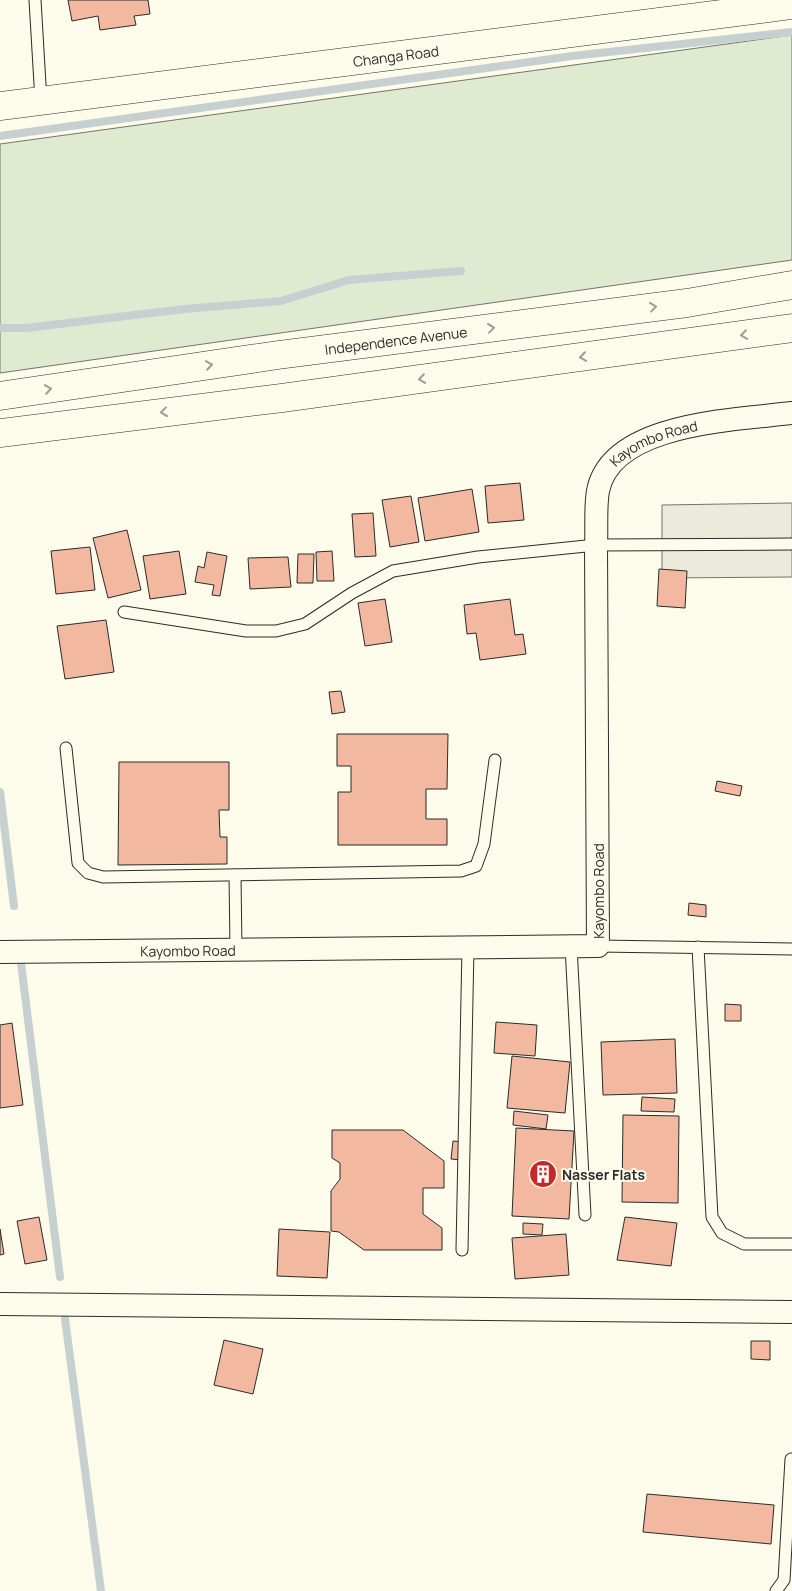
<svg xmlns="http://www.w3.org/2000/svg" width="792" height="1591" viewBox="0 0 792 1591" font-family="Manrope,sans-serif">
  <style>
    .green { fill: #deebd1; stroke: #74746e }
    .parking { fill: #eceadb; stroke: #74746e }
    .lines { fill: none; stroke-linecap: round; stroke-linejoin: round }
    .stream { stroke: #c7d0d0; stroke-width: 8 }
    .building { fill: #f2b8a0; stroke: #2b2b2b }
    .lane-casing { stroke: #2b2b2b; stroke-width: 13 }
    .street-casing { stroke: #2b2b2b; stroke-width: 24 }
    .secondary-casing { stroke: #2b2b2b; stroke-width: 29 }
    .lane { stroke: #fdfbea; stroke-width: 11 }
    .street { stroke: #fdfbea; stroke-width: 22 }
    .secondary { stroke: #fdfbea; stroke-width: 28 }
    .oneway { stroke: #9e9d94 }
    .labels { text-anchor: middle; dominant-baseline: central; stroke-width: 4; stroke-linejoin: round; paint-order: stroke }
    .street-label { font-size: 14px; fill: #2b2b2b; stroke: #fdfbea }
    .poi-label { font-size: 14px; font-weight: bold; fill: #2b2b2b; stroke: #fdfbea; text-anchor: start }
  </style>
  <rect width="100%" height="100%" fill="#fdfbea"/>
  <path class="green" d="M 792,35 L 792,260 L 0,373 L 0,144 Z"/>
  <path class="parking" d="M 792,503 L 792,577 L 662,578 L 662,505 Z"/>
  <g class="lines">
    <g class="stream">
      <path d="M 0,136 L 572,56 L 792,32"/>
      <path d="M 0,328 L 26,328 L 185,309 L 281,301 L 349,280 L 461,271"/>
      <path d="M 0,792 L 14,906"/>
      <path d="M 21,963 L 60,1277"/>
      <path d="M 65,1319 L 101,1591"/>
    </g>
  </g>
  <g class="building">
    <path d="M 68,0 L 148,0 L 150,14 L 134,16 L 136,25 L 100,30 L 98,16 L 72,21 Z"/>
    <path d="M 520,483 L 524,520 L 488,523 L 485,486 Z"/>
    <path d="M 472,489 L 479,532 L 425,541 L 418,498 Z"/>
    <path d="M 411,496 L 419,542 L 390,547 L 382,500 Z"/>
    <path d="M 373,513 L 376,556 L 355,557 L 352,514 Z"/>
    <path d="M 127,530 L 141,590 L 108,598 L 93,538 Z"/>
    <path d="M 90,547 L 95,590 L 56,594 L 51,551 Z"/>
    <path d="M 179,551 L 186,594 L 150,599 L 143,556 Z"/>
    <path d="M 332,551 L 334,581 L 317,581 L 316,552 Z"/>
    <path d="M 207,552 L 227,556 L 220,596 L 212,595 L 214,585 L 195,582 L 198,566 L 204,568 Z"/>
    <path d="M 298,554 L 314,554 L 313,583 L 297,583 Z"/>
    <path d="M 288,557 L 291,587 L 250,589 L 248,558 Z"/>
    <path d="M 659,569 L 687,571 L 685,608 L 657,606 Z"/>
    <path d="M 385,599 L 392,642 L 365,646 L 358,603 Z"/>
    <path d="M 510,599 L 515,635 L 523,634 L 526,654 L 480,660 L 476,633 L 467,634 L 464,605 Z"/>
    <path d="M 106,620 L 114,672 L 65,679 L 57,626 Z"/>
    <path d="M 341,691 L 345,712 L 332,714 L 329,692 Z"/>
    <path d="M 337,734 L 448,734 L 447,789 L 426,789 L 426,819 L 447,819 L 447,845 L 338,845 L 338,792 L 351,792 L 351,766 L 337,766 Z"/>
    <path d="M 119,762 L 229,762 L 229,810 L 219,810 L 220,837 L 227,837 L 227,864 L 118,865 Z"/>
    <path d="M 717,781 L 742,786 L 740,796 L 715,791 Z"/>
    <path d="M 689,903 L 706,905 L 706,917 L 688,915 Z"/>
    <path d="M 725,1004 L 741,1005 L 741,1021 L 725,1021 Z"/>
    <path d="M 496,1022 L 537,1025 L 535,1056 L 494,1053 Z"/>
    <path d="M 12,1023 L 23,1105 L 0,1108 L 0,1025 Z"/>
    <path d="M 675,1039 L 677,1093 L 603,1095 L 601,1042 Z"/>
    <path d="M 512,1056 L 570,1062 L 565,1113 L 507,1108 Z"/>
    <path d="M 642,1097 L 675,1099 L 674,1112 L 641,1111 Z"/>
    <path d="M 514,1111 L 548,1115 L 546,1129 L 513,1125 Z"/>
    <path d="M 623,1115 L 679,1116 L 678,1203 L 622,1202 Z"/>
    <path d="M 516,1128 L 574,1131 L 569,1219 L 512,1216 Z"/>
    <path d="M 332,1130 L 403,1130 L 444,1161 L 444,1188 L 423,1188 L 423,1214 L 442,1228 L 442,1250 L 364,1250 L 339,1232 L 331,1231 L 331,1191 L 340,1179 L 340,1163 L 332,1158 Z"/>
    <path d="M 453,1141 L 463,1142 L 461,1160 L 451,1159 Z"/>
    <path d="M 39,1217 L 47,1260 L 25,1264 L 17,1221 Z"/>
    <path d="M 625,1217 L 677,1223 L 671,1266 L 617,1260 Z"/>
    <path d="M 523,1223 L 543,1224 L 542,1235 L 523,1234 Z"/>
    <path d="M 0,1229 L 4,1254 L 0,1255 Z"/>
    <path d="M 279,1229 L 330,1232 L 327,1278 L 277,1276 Z"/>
    <path d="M 566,1234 L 569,1275 L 515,1279 L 512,1238 Z"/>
    <path d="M 224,1340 L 263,1349 L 253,1394 L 214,1385 Z"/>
    <path d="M 751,1341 L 770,1341 L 770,1360 L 751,1359 Z"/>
    <path d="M 647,1494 L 774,1505 L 771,1544 L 643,1532 Z"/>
  </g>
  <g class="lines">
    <g class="lane-casing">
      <g id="lane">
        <path d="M 35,0 L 41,101"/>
        <path d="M 124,612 L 246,631 L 276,631 L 305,624 L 352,593 L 393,571 L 478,557 L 596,545 L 792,544"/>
        <path d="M 66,748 L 78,863 L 88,873 L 103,877 L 461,871 L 476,866 L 484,844 L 495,760"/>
        <path d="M 235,875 L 236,950"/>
        <path d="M 571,946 L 585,1215"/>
        <path d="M 598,946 L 792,949"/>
        <path d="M 698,947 L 712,1217 L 722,1233 L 744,1244 L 792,1244"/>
        <path d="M 462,1250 L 468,947"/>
        <path d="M 776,1591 L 784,1580 L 791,1459"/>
      </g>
    </g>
    <g class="street-casing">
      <g id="street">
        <path id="s1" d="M 0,952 L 598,946 L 596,545 C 597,528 595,508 598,491 C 611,422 737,420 792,413"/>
        <path d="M 0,1304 L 792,1312"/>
      </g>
    </g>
    <g class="secondary-casing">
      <g id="secondary">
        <path id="s2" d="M 0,106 L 792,5"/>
        <path id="s3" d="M 0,396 L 278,355 L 687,303 L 792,285"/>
        <path d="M 0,433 L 282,398 L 792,328"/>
      </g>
    </g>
    <use href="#lane" class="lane"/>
    <use href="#street" class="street"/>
    <use href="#secondary" class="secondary"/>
  </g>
  <defs><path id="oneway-chevron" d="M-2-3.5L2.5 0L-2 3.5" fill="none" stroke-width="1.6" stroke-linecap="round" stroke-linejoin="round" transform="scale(1.25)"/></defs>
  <g class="oneway">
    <use href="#oneway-chevron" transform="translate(653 307) rotate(-7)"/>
    <use href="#oneway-chevron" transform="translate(491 328) rotate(-7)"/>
    <use href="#oneway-chevron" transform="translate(744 335) rotate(172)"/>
    <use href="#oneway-chevron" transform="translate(583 357) rotate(172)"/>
    <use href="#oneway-chevron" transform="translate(209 365) rotate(-8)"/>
    <use href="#oneway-chevron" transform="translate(422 379) rotate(172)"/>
    <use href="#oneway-chevron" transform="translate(48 389) rotate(-9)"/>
    <use href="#oneway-chevron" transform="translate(164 412) rotate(173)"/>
  </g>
  <defs>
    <g id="building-disc" transform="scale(1.4375)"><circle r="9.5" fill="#c62828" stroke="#fdfbea"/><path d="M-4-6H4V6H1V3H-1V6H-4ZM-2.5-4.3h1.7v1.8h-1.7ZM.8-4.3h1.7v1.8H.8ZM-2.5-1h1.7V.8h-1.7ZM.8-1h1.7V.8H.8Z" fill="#fff"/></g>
  </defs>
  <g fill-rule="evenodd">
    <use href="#building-disc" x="543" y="1174"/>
  </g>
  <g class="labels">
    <g class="street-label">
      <text stroke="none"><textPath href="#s2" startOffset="399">Changa Road</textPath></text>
      <text stroke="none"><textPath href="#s3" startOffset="400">Independence Avenue</textPath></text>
      <text stroke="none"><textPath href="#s1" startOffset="1132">Kayombo Road</textPath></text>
      <text transform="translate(598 891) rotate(-90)">Kayombo Road</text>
      <text stroke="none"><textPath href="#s1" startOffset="188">Kayombo Road</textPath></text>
    </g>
    <g class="poi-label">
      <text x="562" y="1174">Nasser Flats</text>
    </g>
  </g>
</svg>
